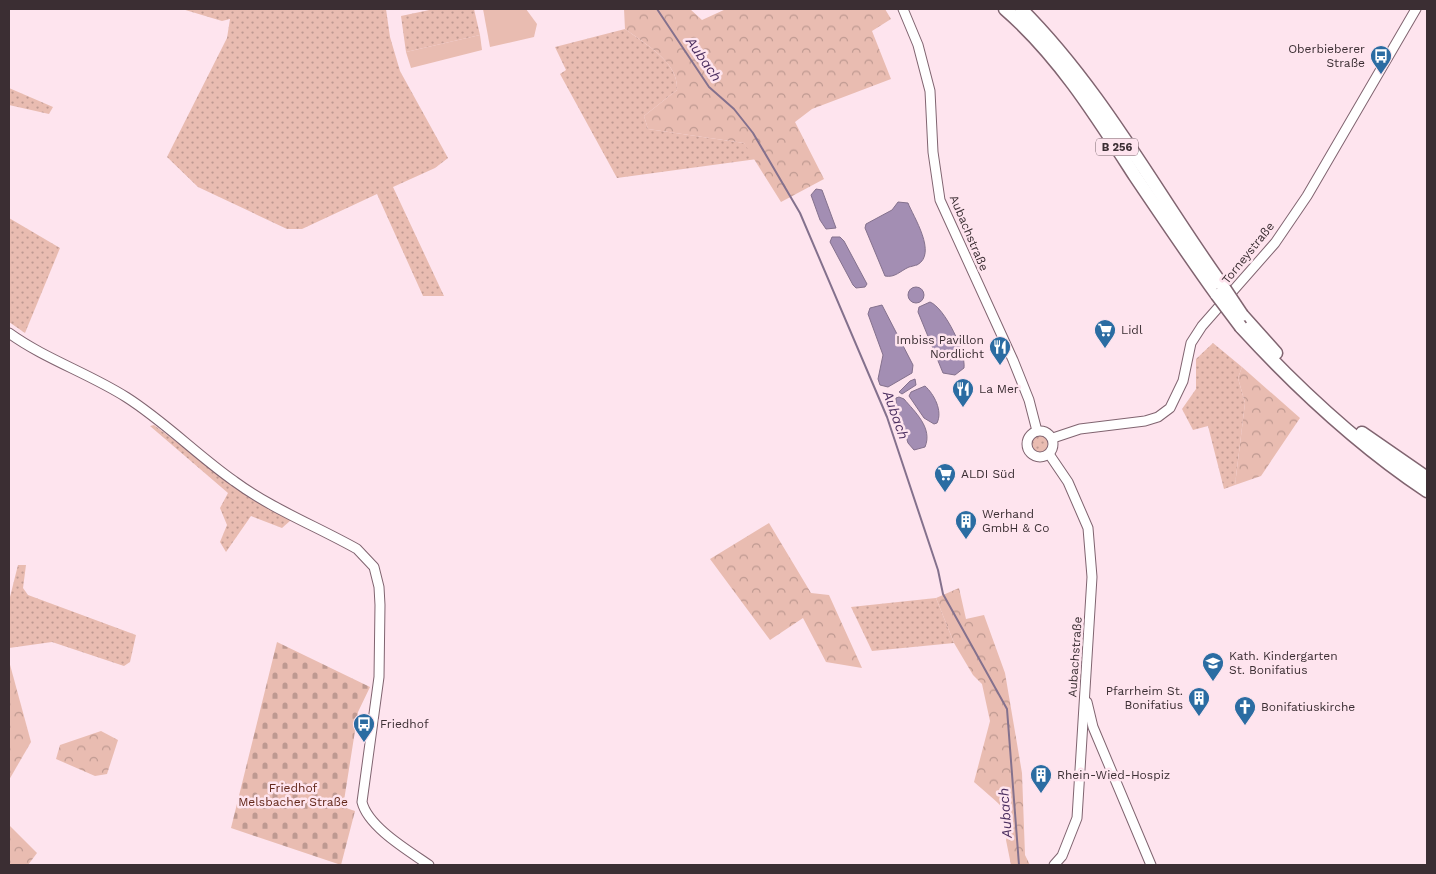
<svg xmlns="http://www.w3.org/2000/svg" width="1436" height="874" viewBox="0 0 1436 874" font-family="'Work Sans',sans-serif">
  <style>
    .grass { fill: url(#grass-dots) }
    .forest { fill: url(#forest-crowns) }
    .cemetery { fill: url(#cemetery-stones) }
    .garden { fill: #e9bcb1 }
    .water { fill: #a38eb3; stroke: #84718d }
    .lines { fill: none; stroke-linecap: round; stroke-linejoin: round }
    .stream { stroke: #84718d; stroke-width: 2 }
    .minor-casing { stroke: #806470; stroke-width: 11 }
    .highway-casing { stroke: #806470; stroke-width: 15 }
    .minor { stroke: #fff; stroke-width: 9 }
    .highway { stroke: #fff; stroke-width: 12 }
    .highway-bridge-casing { stroke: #806470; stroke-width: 15; stroke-linecap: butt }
    .highway-bridge { stroke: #fff; stroke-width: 12 }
    .labels { text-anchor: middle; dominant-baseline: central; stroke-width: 5; stroke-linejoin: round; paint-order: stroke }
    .shield { fill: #fee4ee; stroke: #76656b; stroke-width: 1 }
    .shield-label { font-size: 11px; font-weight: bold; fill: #3b2e33 }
    .poi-label { font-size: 12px; fill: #3b2e33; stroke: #fee4ee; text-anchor: start }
    .street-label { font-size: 12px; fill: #3b2e33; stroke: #fee4ee }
    .park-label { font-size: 12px; fill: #63281a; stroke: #fee4ee }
    .water-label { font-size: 14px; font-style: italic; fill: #4c2f60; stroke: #fee4ee }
  </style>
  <defs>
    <pattern id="grass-dots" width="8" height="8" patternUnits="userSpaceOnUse" patternTransform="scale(1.25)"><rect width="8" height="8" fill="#e9bcb1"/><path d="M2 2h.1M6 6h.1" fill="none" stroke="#be9991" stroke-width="1.8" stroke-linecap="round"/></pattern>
    <pattern id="forest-crowns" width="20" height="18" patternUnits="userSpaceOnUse" patternTransform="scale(1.25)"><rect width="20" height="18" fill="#e9bcb1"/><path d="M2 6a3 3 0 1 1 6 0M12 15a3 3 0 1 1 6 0" fill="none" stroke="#be9991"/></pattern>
    <pattern id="cemetery-stones" width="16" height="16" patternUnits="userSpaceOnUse" patternTransform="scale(1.25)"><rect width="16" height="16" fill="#e9bcb1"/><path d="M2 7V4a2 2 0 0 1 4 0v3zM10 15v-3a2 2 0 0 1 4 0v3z" fill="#be9991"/></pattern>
  </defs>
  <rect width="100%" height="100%" fill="#fee4ee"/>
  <g class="grass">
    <path d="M 182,9 L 386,9 L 390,37 L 400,71 L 448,158 L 435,168 L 393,187 L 444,296 L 423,296 L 377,194 L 302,229 L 287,229 L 198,187 L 167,157 L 227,38 L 230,19 L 222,21 Z"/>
    <path d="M 434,9 L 474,9 L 480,35 L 406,52 L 401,16 Z"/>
    <path d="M 625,29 C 645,44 679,62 677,90 L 644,116 L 648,129 L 744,143 L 757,159 L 617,178 L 560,74 L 566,70 L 555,47 Z"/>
    <path d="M 9,88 L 53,107 L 49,114 L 9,105 Z"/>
    <path d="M 9,218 L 60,248 L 25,333 L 9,322 Z"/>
    <path d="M 1213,343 L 1242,367 L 1238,378 L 1245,403 L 1235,485 L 1224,489 L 1208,426 L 1193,430 L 1182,409 L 1196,389 L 1196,359 Z"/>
    <path d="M 154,425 L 251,499 L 291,520 L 282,528 L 251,516 L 226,552 L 220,542 L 227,525 L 220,508 L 228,493 L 150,426 Z"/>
    <circle cx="1040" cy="444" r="8"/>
    <path d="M 18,565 L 26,565 L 23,588 L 28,595 L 136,635 L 130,662 L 124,666 L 52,642 L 9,648 L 9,601 Z"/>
    <path d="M 936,598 L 954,643 L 872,651 L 851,607 Z"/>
  </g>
  <g class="forest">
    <path d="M 624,9 L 690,9 L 702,20 L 726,9 L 885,9 L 891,19 L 872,31 L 891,79 L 812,109 L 795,122 L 824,179 L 781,202 L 744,143 L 648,129 L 644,116 L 677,90 C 679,62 645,44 625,29 Z"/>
    <path d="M 1242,367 L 1300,418 L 1261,476 L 1235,485 L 1245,403 L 1238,378 Z"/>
    <path d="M 769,523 L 811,593 L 829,595 L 862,668 L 826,662 L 803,618 L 770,640 L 710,559 Z"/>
    <path d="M 959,588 L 966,619 L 984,615 L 1005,673 L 1022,773 L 1025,855 L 1030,865 L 1011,865 L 1006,840 L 1010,818 C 1000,802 988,795 974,782 L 990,721 L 982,684 L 973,675 L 954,643 L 936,598 Z"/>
    <path d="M 9,661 L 31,742 L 9,780 Z"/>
    <path d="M 101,731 L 118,740 L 107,774 L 95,776 L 56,759 L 60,745 Z"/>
    <path d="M 9,825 L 37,853 L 28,865 L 9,865 Z"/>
  </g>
  <path class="cemetery" d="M 277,642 L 370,687 L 358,712 L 343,807 L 355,811 L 341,865 L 231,828 Z"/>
  <g class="garden">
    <path d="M 483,9 L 526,9 L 537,24 L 534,37 L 490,47 Z"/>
    <path d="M 480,35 L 482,50 L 411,68 L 406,52 Z"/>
  </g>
  <g class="water">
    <path d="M 816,189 L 822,190 L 836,228 L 826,229 L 820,220 L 811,195 Z"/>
    <path d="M 898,202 L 908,203 C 913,216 938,254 917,265 C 916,265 910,267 909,267 C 900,271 895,278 885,276 L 865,228 L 866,224 L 892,210 Z"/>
    <path d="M 832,237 L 840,237 L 844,241 L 867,284 L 865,287 L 856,288 L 853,285 L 830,242 Z"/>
    <circle cx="916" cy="295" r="8"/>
    <path d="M 930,302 C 945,308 966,352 964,368 L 955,375 L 943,373 L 918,312 L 919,307 Z"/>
    <path d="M 882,305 L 913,365 L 912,373 L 888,387 L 880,385 L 878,379 L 883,355 L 868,314 L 870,308 Z"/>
    <path d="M 915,379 L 916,385 L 902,394 L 899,392 L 910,381 Z"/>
    <path d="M 925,386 C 934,394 943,411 937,423 L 934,424 L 924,418 L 909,396 L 911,392 Z"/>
    <path d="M 899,397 L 904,399 C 915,412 933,428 925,447 L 914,450 L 908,443 L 896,404 L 896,398 Z"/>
  </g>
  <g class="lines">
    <path class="stream" d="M 657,9 L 709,87 L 734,109 L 753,133 L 800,213 L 887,417 L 938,570 L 943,594 L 1007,709 L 1019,865"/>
    <g class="minor-casing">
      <g id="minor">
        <path d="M 903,9 L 918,45 L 930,91 L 933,152 L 940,200 L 1013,360 L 1029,400 L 1037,431"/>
        <path d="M 9,333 C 45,359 88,373 126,397 C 164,421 197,455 234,481 C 272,509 316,526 357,549 L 374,567 L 379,587 L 380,605 L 379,677 L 362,802 C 368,827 409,851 429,865"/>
        <circle cx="1040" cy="444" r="13"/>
        <path d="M 1053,438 L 1080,429 L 1145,421 L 1158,417 L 1170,408 L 1183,381 L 1191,343 L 1202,326 L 1275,243 L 1307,196 L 1416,9"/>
        <path d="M 1049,454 L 1068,482 L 1088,528 L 1092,577 L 1077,818 L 1062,856 L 1054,865"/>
        <path d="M 1087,702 L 1093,727 L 1151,865"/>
      </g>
    </g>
    <g class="highway-casing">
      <g id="highway">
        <path d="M 1005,9 C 1059,56 1097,117 1135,176 C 1162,216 1189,256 1217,295"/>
        <path d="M 1021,9 C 1102,90 1156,193 1222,285"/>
        <path d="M 1242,315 L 1276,353"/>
        <path d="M 1241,327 C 1297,388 1358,445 1427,491"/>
        <path d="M 1362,433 L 1427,478"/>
      </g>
    </g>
    <use href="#minor" class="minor"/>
    <use href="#highway" class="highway"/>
    <g class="highway-bridge-casing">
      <g id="highway-bridge">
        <path d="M 1222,285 L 1242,315"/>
        <path d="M 1217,295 L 1241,327"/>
      </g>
    </g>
    <use href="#highway-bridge" class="highway-bridge"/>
  </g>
  <defs>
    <g id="bus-pin" transform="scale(1.125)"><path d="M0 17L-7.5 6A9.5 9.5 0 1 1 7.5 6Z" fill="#2b6ca2" stroke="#fee4ee"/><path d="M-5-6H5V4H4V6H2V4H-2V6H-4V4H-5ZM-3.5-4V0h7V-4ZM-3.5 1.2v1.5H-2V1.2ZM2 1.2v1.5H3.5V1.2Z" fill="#fff"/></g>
    <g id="supermarket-pin" transform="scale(1.125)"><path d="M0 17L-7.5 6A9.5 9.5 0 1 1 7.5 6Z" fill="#2b6ca2" stroke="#fee4ee"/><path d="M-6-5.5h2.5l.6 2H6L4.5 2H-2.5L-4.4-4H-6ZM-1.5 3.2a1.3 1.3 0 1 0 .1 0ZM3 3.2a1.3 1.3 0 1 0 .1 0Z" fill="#fff"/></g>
    <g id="restaurant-pin" transform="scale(1.125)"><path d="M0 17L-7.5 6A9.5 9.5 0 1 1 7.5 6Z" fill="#2b6ca2" stroke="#fee4ee"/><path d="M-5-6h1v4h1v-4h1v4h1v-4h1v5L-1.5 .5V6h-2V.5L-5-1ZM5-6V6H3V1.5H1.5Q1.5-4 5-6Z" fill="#fff"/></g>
    <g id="building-pin" transform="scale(1.125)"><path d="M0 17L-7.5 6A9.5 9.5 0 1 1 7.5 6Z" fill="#2b6ca2" stroke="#fee4ee"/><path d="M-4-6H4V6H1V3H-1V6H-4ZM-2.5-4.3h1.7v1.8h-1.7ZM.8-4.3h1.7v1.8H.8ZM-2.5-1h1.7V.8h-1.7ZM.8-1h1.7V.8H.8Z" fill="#fff"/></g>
    <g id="school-pin" transform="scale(1.125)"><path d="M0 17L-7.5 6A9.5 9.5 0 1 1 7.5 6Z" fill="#2b6ca2" stroke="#fee4ee"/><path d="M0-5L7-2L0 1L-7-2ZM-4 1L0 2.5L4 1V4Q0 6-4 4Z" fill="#fff"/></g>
    <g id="church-pin" transform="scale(1.125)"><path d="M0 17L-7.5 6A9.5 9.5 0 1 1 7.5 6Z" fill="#2b6ca2" stroke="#fee4ee"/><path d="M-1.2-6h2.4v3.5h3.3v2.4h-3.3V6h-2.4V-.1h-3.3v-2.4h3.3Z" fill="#fff"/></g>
  </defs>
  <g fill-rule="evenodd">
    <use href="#bus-pin" x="1381" y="56"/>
    <use href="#supermarket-pin" x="1105" y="330"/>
    <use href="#restaurant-pin" x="1000" y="347"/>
    <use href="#restaurant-pin" x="963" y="389"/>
    <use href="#supermarket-pin" x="945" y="474"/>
    <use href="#building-pin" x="966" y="521"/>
    <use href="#school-pin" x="1213" y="663"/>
    <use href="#building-pin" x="1199" y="698"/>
    <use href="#church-pin" x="1245" y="707"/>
    <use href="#bus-pin" x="364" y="724"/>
    <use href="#building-pin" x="1041" y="775"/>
  </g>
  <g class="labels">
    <rect class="shield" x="1096" y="138.5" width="42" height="17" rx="4"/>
    <g class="shield-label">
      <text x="1117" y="147">B 256</text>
    </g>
    <g class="poi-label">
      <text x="1365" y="49" text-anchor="end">Oberbieberer<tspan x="1365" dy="14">Straße</tspan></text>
      <text x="1121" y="330">Lidl</text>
      <text x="984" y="340" text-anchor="end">Imbiss Pavillon<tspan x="984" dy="14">Nordlicht</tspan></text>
      <text x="979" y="389">La Mer</text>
      <text x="961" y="474">ALDI Süd</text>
      <text x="982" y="514">Werhand<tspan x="982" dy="14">GmbH &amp; Co</tspan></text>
      <text x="1229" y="656">Kath. Kindergarten<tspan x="1229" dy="14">St. Bonifatius</tspan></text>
      <text x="1183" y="691" text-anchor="end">Pfarrheim St.<tspan x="1183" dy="14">Bonifatius</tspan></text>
      <text x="1261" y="707">Bonifatiuskirche</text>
      <text x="380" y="724">Friedhof</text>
      <text x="1057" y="775">Rhein-Wied-Hospiz</text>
    </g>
    <g class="street-label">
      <text transform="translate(969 233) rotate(67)">Aubachstraße</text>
      <text transform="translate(1248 253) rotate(-51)">Torneystraße</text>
      <text transform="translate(1075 657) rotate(-86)">Aubachstraße</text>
    </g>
    <g class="park-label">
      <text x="293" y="788">Friedhof<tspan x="293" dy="14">Melsbacher Straße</tspan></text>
    </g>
    <g class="water-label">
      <text transform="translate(704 59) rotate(55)">Aubach</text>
      <text transform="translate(896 415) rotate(70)">Aubach</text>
      <text transform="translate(1005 813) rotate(-94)">Aubach</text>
    </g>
  </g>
  <rect width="1436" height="874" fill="none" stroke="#3b2e33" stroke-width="20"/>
</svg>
